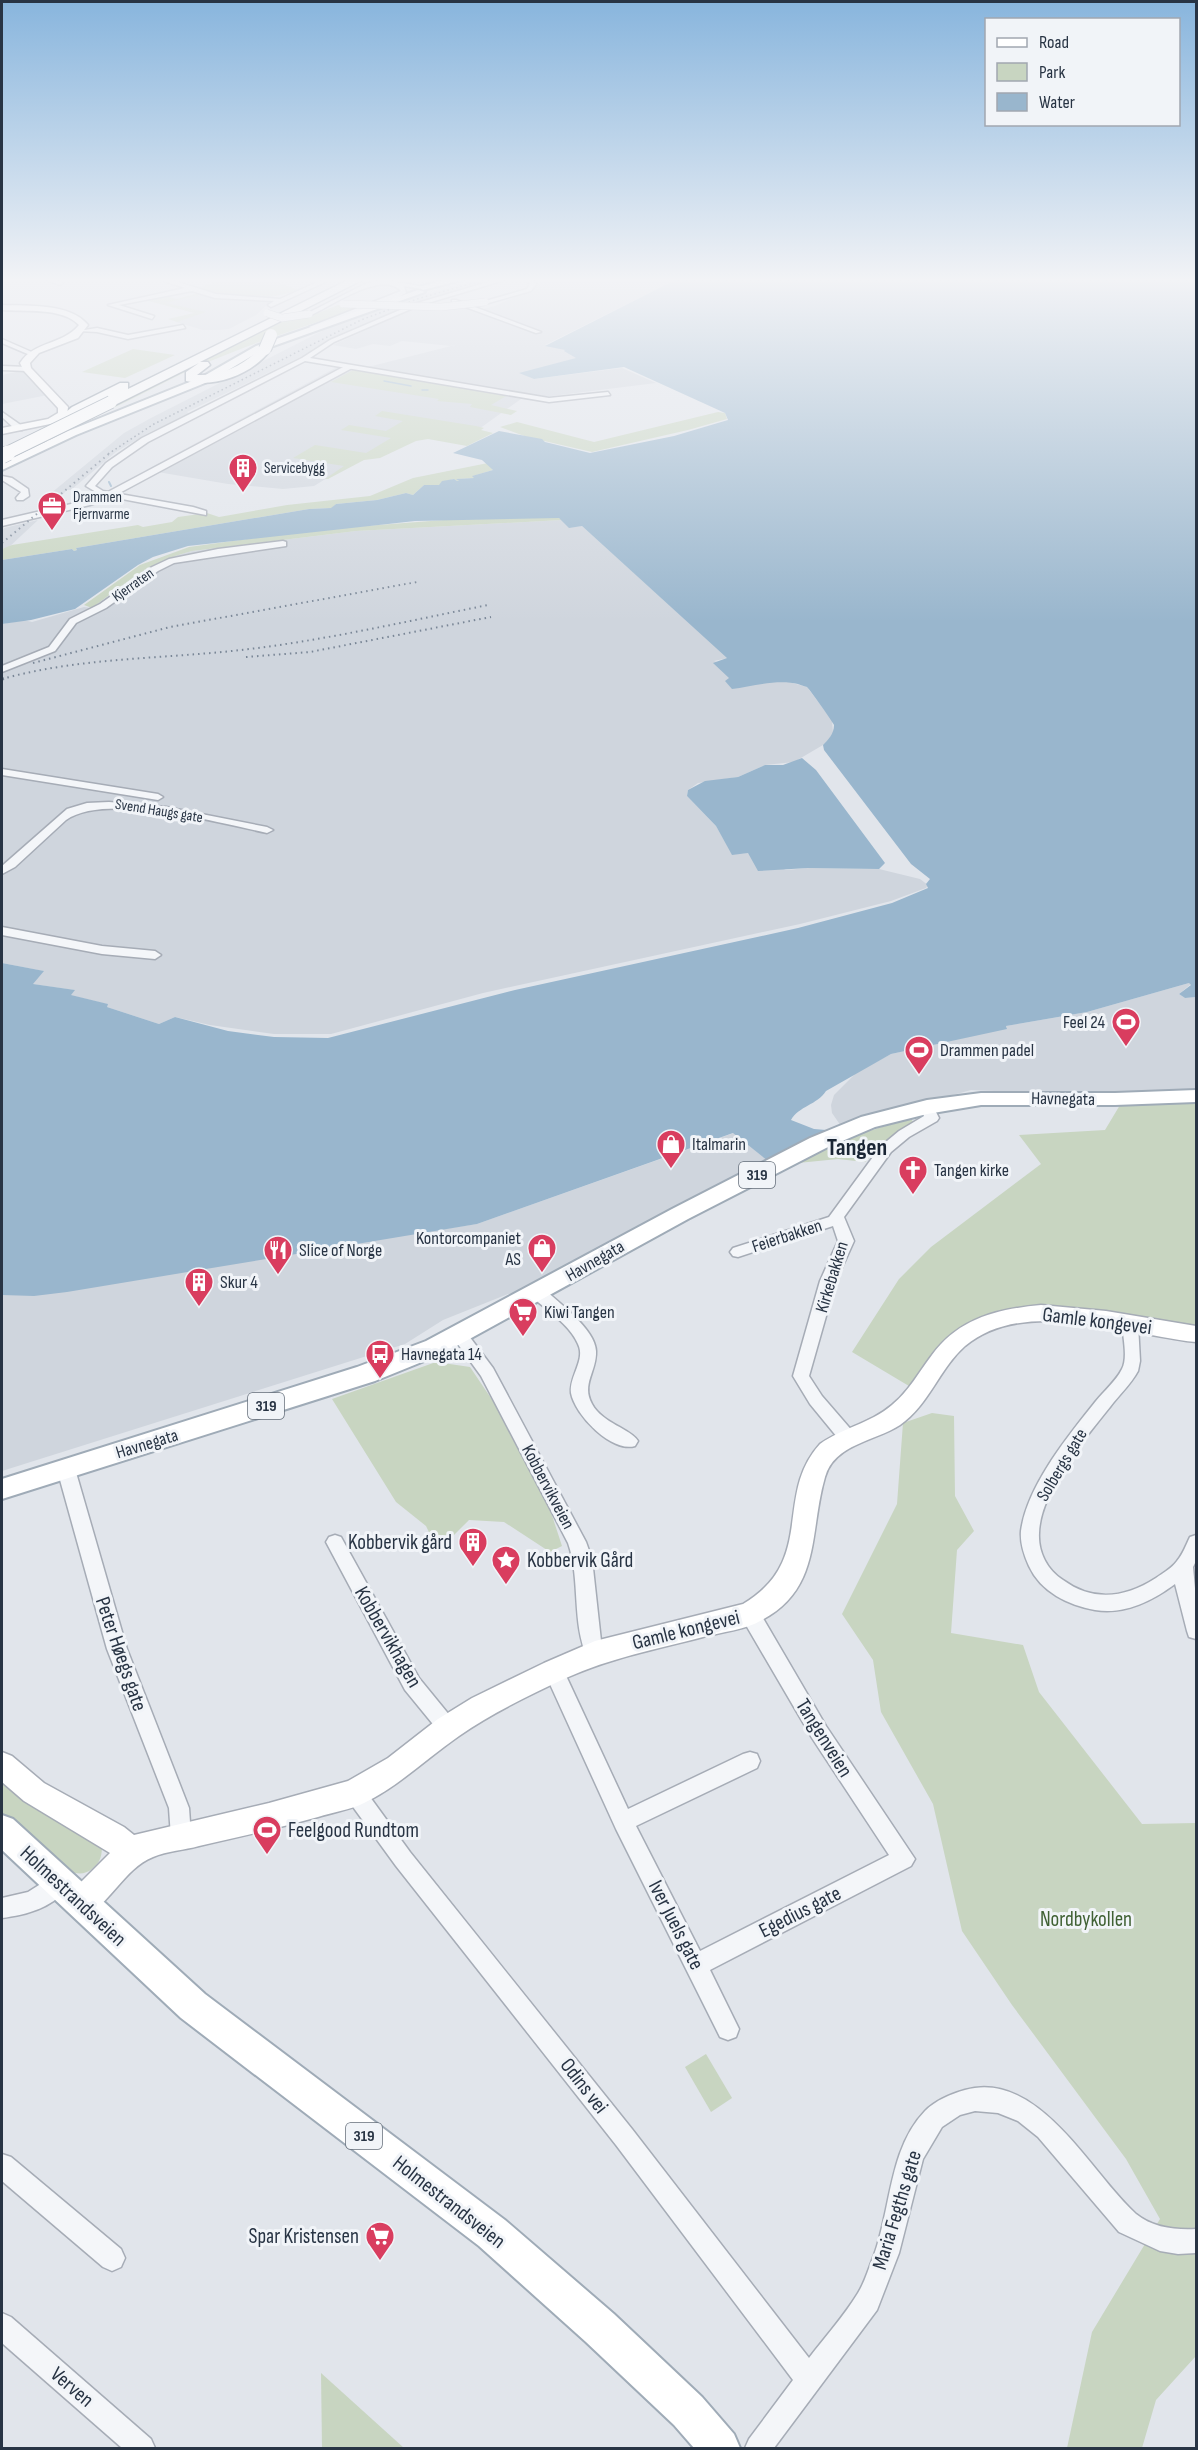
<svg xmlns="http://www.w3.org/2000/svg" width="1198" height="2450" viewBox="0 0 1198 2450" font-family="'Sofia Sans Condensed',sans-serif">
  <style>
    .built { fill: #cfd5dd }
    .green { fill: #c8d5c1 }
    .water { fill: #99b6cd }
    .lines { fill: none; stroke-linecap: round; stroke-linejoin: round }
    .stream-far1 { stroke: #99b6cd; stroke-width: 1.5 }
    .stream { stroke: #99b6cd; stroke-width: 2 }
    .minor-casing { stroke: #a6acb6; stroke-width: 3 }
    .tertiary-casing { stroke: #a6acb6; stroke-width: 3 }
    .secondary-casing { stroke: #a6acb6; stroke-width: 3 }
    .primary-casing { stroke: #9fabb7; stroke-width: 4 }
    .motorway-casing { stroke: #8794a2; stroke-width: 3 }
    .minor { fill: #f4f6f9; fill-rule: evenodd }
    .tertiary { fill: #f4f6f9; fill-rule: evenodd }
    .secondary { fill: #fff; fill-rule: evenodd }
    .primary { fill: #fff; fill-rule: evenodd }
    .motorway { fill: #fff; fill-rule: evenodd }
    .rail-far2 { stroke: #798696; stroke-width: 1.5; stroke-dasharray: 1.5 3; stroke-linecap: butt }
    .rail-far1 { stroke: #798696; stroke-width: 2; stroke-dasharray: 1.5 4; stroke-linecap: butt }
    .rail { stroke: #798696; stroke-width: 3; stroke-dasharray: 2 4.5; stroke-linecap: butt }
    .minor-bridge-casing { stroke: #a6acb6; stroke-width: 8; stroke-linecap: butt }
    .motorway-bridge-far1-casing { stroke: #8794a2; stroke-width: 14; stroke-linecap: butt }
    .motorway-bridge-casing { stroke: #8794a2; stroke-width: 16; stroke-linecap: butt }
    .minor-bridge { stroke: #f4f6f9; stroke-width: 7 }
    .motorway-bridge-far1 { stroke: #fff; stroke-width: 12 }
    .motorway-bridge { stroke: #fff; stroke-width: 15 }
    .labels { text-anchor: middle; dominant-baseline: central; stroke-width: 6; stroke-linejoin: round; paint-order: stroke }
    .far-poi-label { font-size: 15px; fill: #283444; stroke: #f1f4f8; text-anchor: start }
    .far-street-label { font-size: 15px; fill: #283444; stroke: #f1f4f8 }
    .shield { fill: #f1f4f8; stroke: #646e7a; stroke-width: 1.5 }
    .shield-label { font-size: 16px; font-weight: bold; fill: #283444 }
    .poi-label { font-size: 18px; fill: #283444; stroke: #f1f4f8; text-anchor: start }
    .street-label { font-size: 18px; fill: #283444; stroke: #f1f4f8 }
    .near-street-label { font-size: 21px; fill: #283444; stroke: #f1f4f8 }
    .near-poi-label { font-size: 21px; fill: #283444; stroke: #f1f4f8; text-anchor: end }
    .near-park-label { font-size: 21px; fill: #406134; stroke: #f1f4f8 }
    .district-label { font-size: 24px; font-weight: bold; fill: #1a2534; stroke: #f1f4f8 }
  </style>
  <rect width="100%" height="100%" fill="#e1e5eb"/>
  <g class="built">
    <path d="M 479,279 L 497,279 L 408,306 L 389,305 Z"/>
    <path d="M 535,279 L 677,279 L 545,345 L 565,350 L 578,358 L 521,373 L 534,379 L 622,368 L 656,383 L 544,397 L 368,367 L 467,342 L 451,346 L 402,341 L 390,346 L 373,344 L 356,349 L 333,345 L 414,308 L 441,311 L 463,307 L 476,311 L 495,306 L 534,288 L 539,283 Z"/>
    <path d="M 201,294 L 234,300 L 266,300 L 270,302 L 256,315 L 229,329 L 218,330 L 203,330 L 176,322 L 197,313 L 163,303 Z"/>
    <path d="M 384,306 L 404,307 L 344,332 L 307,354 L 187,412 L 190,414 L 148,433 L 116,452 L 71,490 L 67,490 L 62,495 L 50,494 L 124,433 L 151,418 L 328,328 Z"/>
    <path d="M 339,366 L 521,399 L 479,429 L 422,420 L 314,486 L 283,489 L 228,484 L 146,470 Z"/>
    <path d="M 16,372 L 26,372 L 48,395 L 2,404 L 2,375 Z"/>
    <path d="M 38,520 L 8,548 L 2,549 L 2,530 L 4,528 Z"/>
    <path d="M 562,520 L 569,527 L 582,526 L 728,658 L 714,661 L 807,687 L 832,720 L 833,733 L 829,739 L 823,745 L 794,762 L 765,765 L 738,777 L 698,783 L 688,790 L 687,796 L 716,826 L 732,854 L 748,853 L 786,870 L 808,868 L 879,869 L 920,879 L 928,885 L 926,888 L 891,901 L 800,924 L 483,993 L 331,1034 L 274,1034 L 210,1025 L 175,1017 L 159,1024 L 107,1007 L 107,1004 L 70,995 L 74,990 L 32,984 L 43,971 L 2,963 L 2,624 L 24,620 L 32,622 L 84,607 L 92,608 L 148,566 L 170,557 L 192,551 L 356,531 Z"/>
    <path d="M 1189,983 L 1191,984 L 1179,994 L 1185,998 L 1196,997 L 1196,1091 L 1090,1095 L 971,1090 L 841,1126 L 832,1113 L 831,1105 L 834,1095 L 857,1072 L 891,1054 L 1007,1028 L 1006,1026 L 1087,1012 Z"/>
    <path d="M 734,1133 L 770,1162 L 522,1292 L 508,1294 L 443,1320 L 405,1344 L 2,1471 L 2,1295 L 477,1224 Z"/>
  </g>
  <g class="green">
    <path d="M 225,279 L 281,279 L 278,282 L 298,290 C 262,303 229,298 193,289 Z"/>
    <path d="M 199,293 L 202,294 L 166,303 L 206,312 L 177,322 L 168,319 L 194,313 L 141,299 L 161,295 L 177,299 Z"/>
    <path d="M 338,305 L 365,306 C 314,324 262,339 213,360 C 173,376 136,399 97,415 L 92,415 L 284,320 L 308,317 Z"/>
    <path d="M 133,349 L 175,355 L 125,378 L 82,372 Z"/>
    <path d="M 355,369 L 508,395 L 491,405 L 517,411 L 511,415 L 470,407 L 472,404 L 437,401 L 439,399 L 331,382 Z"/>
    <path d="M 382,411 L 476,426 L 484,428 L 481,430 L 493,433 L 467,446 L 428,439 L 416,441 L 380,458 L 364,460 L 328,479 L 325,479 L 344,466 L 293,458 L 315,445 L 366,453 L 391,438 L 341,430 L 349,425 L 386,431 L 403,421 L 375,416 Z"/>
    <path d="M 718,412 L 725,413 L 727,419 L 688,430 L 592,452 L 527,437 L 500,427 L 517,422 L 594,442 Z"/>
    <path d="M 488,463 L 493,470 L 473,476 L 475,478 L 457,479 L 459,481 L 457,481 L 453,479 L 440,485 L 424,485 L 413,495 L 406,493 L 377,500 L 336,504 L 332,508 L 309,509 L 88,546 L 76,548 L 77,550 L 74,551 L 72,549 L 2,560 L 2,549 L 12,545 L 138,525 L 143,527 L 172,522 L 178,517 L 207,513 L 219,517 L 287,505 L 370,496 L 413,478 Z"/>
    <path d="M 470,518 L 559,518 L 562,520 L 356,531 L 192,551 C 149,562 127,582 92,608 L 84,605 L 140,565 L 189,547 L 313,530 Z"/>
    <path d="M 1196,1103 L 1196,1334 L 1059,1313 L 972,1330 L 919,1392 L 852,1352 L 899,1279 L 931,1247 L 1041,1164 L 1019,1135 L 1105,1130 L 1120,1105 Z"/>
    <path d="M 907,1119 L 912,1120 L 914,1124 L 892,1137 L 865,1162 L 838,1159 L 798,1163 L 860,1134 Z"/>
    <path d="M 436,1362 L 470,1367 L 501,1413 L 545,1494 L 562,1546 L 550,1552 L 504,1522 L 469,1520 L 438,1551 L 426,1526 L 396,1502 L 332,1399 Z"/>
    <path d="M 932,1413 L 954,1416 L 955,1496 L 974,1531 L 957,1550 L 951,1633 L 1023,1645 L 1039,1692 L 1142,1824 L 1196,1823 L 1196,2356 L 1156,2400 L 1142,2448 L 1067,2448 L 1092,2332 L 1160,2219 L 1126,2159 L 1012,2005 L 962,1931 L 933,1804 L 881,1712 L 873,1660 L 842,1614 L 897,1504 L 903,1423 Z"/>
    <path d="M 2,1777 L 29,1802 L 102,1844 C 102,1855 101,1862 92,1869 C 67,1890 19,1830 2,1814 Z"/>
    <path d="M 706,2054 L 732,2098 L 711,2112 L 685,2067 Z"/>
    <path d="M 321,2373 L 404,2448 L 322,2448 Z"/>
  </g>
  <g class="water">
    <path d="M 677,279 L 1196,279 L 1196,997 L 1185,998 L 1179,994 L 1191,985 L 1189,983 L 1087,1012 L 1006,1026 L 1007,1029 L 891,1054 L 826,1091 C 817,1105 799,1106 791,1120 L 814,1129 L 826,1130 L 768,1161 L 733,1133 L 477,1224 L 67,1292 L 34,1296 L 2,1295 L 2,963 L 44,971 L 33,984 L 75,990 L 71,995 L 108,1004 L 107,1007 L 159,1024 L 175,1017 L 228,1031 L 274,1037 L 328,1038 L 515,990 L 798,928 L 892,903 L 928,888 L 926,884 L 930,879 L 911,864 L 824,750 L 823,745 C 828,740 834,734 834,725 C 833,722 810,690 807,687 C 806,687 798,684 798,684 C 778,679 752,686 732,689 L 725,681 L 729,678 L 713,663 L 727,658 L 582,526 L 569,528 L 559,518 L 415,521 L 188,546 L 153,557 L 138,565 L 75,609 L 31,620 L 2,624 L 2,560 L 72,549 L 74,551 L 77,550 L 76,548 L 88,546 L 309,509 L 331,508 L 336,504 L 377,500 L 406,493 L 413,495 L 424,485 L 439,485 L 442,481 L 454,479 L 457,481 L 459,481 L 456,479 L 474,478 L 472,476 L 493,470 L 482,460 L 453,453 L 499,431 L 542,439 L 545,442 L 590,453 L 674,436 L 728,420 L 725,413 L 624,367 L 534,379 L 519,373 L 576,358 L 564,351 L 565,350 L 545,346 Z"/>
    <path d="M 802,758 L 816,770 L 885,863 L 879,869 L 808,868 L 758,871 L 748,853 L 732,855 L 716,826 L 687,796 L 688,790 L 705,781 L 738,777 L 765,765 L 783,765 Z"/>
  </g>
  <g class="lines">
    <g class="stream-far1">
      <path d="M 384,381 L 411,386"/>
      <path d="M 422,390 L 428,390"/>
    </g>
    <path class="stream" d="M 109,482 L 111,486"/>
    <g class="minor-casing">
      <g id="minor">
        <path d="M 44,279 L 54,279 L 63,283 L 60,285 Z"/>
        <path d="M 158,279 L 168,279 L 216,294 L 280,299 L 324,279 L 332,279 L 271,307 L 268,305 L 274,301 L 215,298 L 192,291 L 119,305 L 154,316 L 152,319 L 108,305 L 185,288 Z"/>
        <path d="M 498,279 L 508,279 L 418,306 L 334,342 L 310,358 L 549,398 L 608,392 L 610,395 L 549,402 L 305,361 L 148,442 L 112,467 L 95,486 L 103,491 L 193,507 L 206,511 L 206,515 L 101,495 L 86,486 L 106,463 L 142,438 L 302,358 L 330,340 L 414,304 Z"/>
        <path d="M 524,279 L 531,279 L 536,284 L 531,291 L 485,304 L 482,302 L 527,289 L 530,284 Z"/>
        <path d="M 385,280 L 425,287 L 422,289 L 404,286 L 406,293 L 393,300 L 314,328 L 309,327 L 401,291 C 382,270 333,305 311,315 L 306,314 L 367,283 Z"/>
        <path d="M 452,300 L 456,300 L 541,332 L 536,333 L 452,302 Z"/>
        <path d="M 183,325 L 185,328 L 128,339 L 97,332 L 78,331 L 97,328 L 128,335 Z"/>
        <path d="M 2,339 L 34,353 L 35,354 L 30,355 L 2,343 Z"/>
        <path d="M 2,366 L 27,367 L 30,369 L 27,371 L 2,370 Z"/>
        <path d="M 2,412 L 22,426 L 22,430 L 16,430 L 2,417 Z"/>
        <path d="M 2,476 L 12,478 L 28,489 L 29,496 L 23,500 L 17,500 L 16,498 L 21,492 L 2,480 Z"/>
        <path d="M 283,541 L 286,542 L 286,546 L 174,563 L 158,571 L 106,608 L 76,623 L 55,651 L 2,672 L 2,666 L 49,647 L 70,619 L 100,604 L 152,567 L 169,559 L 218,549 Z"/>
        <path d="M 2,769 L 158,794 L 163,797 L 158,800 L 2,775 Z"/>
        <path d="M 109,802 L 166,807 L 267,827 L 273,830 L 267,833 C 220,823 106,792 66,820 L 15,867 L 2,874 L 2,866 L 67,809 L 87,803 Z"/>
        <path d="M 2,927 L 102,946 L 155,951 L 161,955 L 155,959 L 102,954 L 2,935 Z"/>
        <path d="M 927,1103 L 932,1104 L 939,1118 L 937,1121 L 909,1137 L 891,1152 L 844,1217 L 854,1241 L 836,1281 L 809,1376 L 822,1396 L 854,1433 L 857,1438 L 854,1443 L 848,1445 L 842,1443 L 810,1404 L 793,1376 L 820,1281 L 838,1241 L 833,1226 L 738,1257 L 733,1256 L 730,1252 L 733,1248 L 829,1217 L 881,1146 L 899,1131 L 924,1116 L 920,1107 Z"/>
        <path d="M 538,1287 L 544,1289 C 559,1303 595,1329 596,1351 C 597,1371 581,1384 592,1404 C 602,1423 631,1429 638,1441 L 635,1446 C 612,1453 575,1415 571,1393 C 569,1376 586,1360 578,1344 C 570,1325 547,1310 532,1297 L 530,1293 L 532,1289 Z"/>
        <path d="M 1130,1318 L 1136,1320 L 1138,1324 L 1140,1361 L 1138,1371 C 1131,1384 1119,1395 1110,1407 C 1085,1438 1040,1492 1039,1533 C 1038,1552 1047,1570 1063,1580 C 1093,1602 1125,1598 1156,1578 C 1163,1573 1172,1568 1177,1561 C 1183,1554 1186,1545 1190,1537 L 1196,1535 L 1196,1561 L 1193,1567 L 1196,1599 L 1196,1639 L 1189,1637 L 1187,1631 L 1175,1584 C 1152,1601 1125,1615 1095,1610 C 1068,1605 1041,1592 1029,1566 C 1024,1555 1020,1543 1021,1531 C 1027,1486 1068,1436 1096,1401 C 1104,1391 1116,1381 1122,1369 C 1128,1358 1123,1337 1122,1324 L 1124,1320 Z"/>
        <path d="M 460,1330 L 466,1332 L 493,1368 L 586,1542 L 592,1559 L 601,1641 L 605,1653 L 602,1659 L 595,1661 L 588,1659 C 571,1623 581,1580 568,1543 L 481,1376 L 452,1336 L 454,1332 Z"/>
        <path d="M 66,1462 L 72,1464 L 75,1469 L 127,1649 L 189,1808 L 191,1837 L 188,1844 L 181,1847 L 174,1844 L 171,1837 L 169,1808 L 107,1649 L 57,1469 L 60,1464 Z"/>
        <path d="M 335,1535 L 341,1537 L 419,1678 L 455,1722 L 458,1728 L 455,1734 L 448,1737 L 441,1734 L 405,1690 L 326,1542 L 329,1537 Z"/>
        <path d="M 750,1606 L 757,1608 L 826,1726 L 915,1859 L 911,1866 L 710,1970 L 739,2029 L 736,2037 L 728,2040 L 720,2037 L 616,1829 L 544,1671 L 547,1665 L 554,1663 L 561,1665 L 628,1809 L 743,1754 L 750,1752 L 757,1754 L 760,1761 L 757,1768 L 636,1826 L 700,1951 L 889,1855 L 812,1738 L 743,1620 L 741,1614 L 743,1608 Z"/>
        <path d="M 355,1783 L 362,1786 L 410,1852 L 632,2129 L 809,2358 C 825,2337 844,2316 858,2293 C 865,2282 869,2267 874,2255 C 891,2209 889,2148 925,2111 C 936,2100 951,2094 965,2090 C 1039,2069 1091,2174 1136,2214 C 1153,2228 1176,2230 1196,2229 L 1196,2253 L 1178,2254 L 1160,2251 L 1119,2232 L 1038,2137 L 1018,2121 L 998,2113 L 975,2111 L 960,2115 L 942,2127 L 923,2159 L 899,2253 L 877,2310 L 774,2448 L 745,2448 L 749,2439 L 793,2380 L 616,2145 L 396,1866 L 348,1800 L 345,1793 L 348,1786 Z"/>
        <path d="M 58,1873 L 66,1876 L 69,1883 C 58,1907 25,1915 2,1918 L 2,1898 L 28,1892 Z"/>
        <path d="M 2,2154 L 11,2157 L 121,2249 L 125,2258 L 121,2267 L 112,2271 L 103,2267 L 2,2181 Z"/>
        <path d="M 2,2313 L 11,2317 L 151,2439 L 155,2448 L 122,2448 L 2,2343 Z"/>
      </g>
    </g>
    <g class="tertiary-casing">
      <path id="tertiary" d="M 347,365 L 354,367 L 112,497 L 90,505 L 2,526 L 2,520 L 84,501 L 106,493 Z"/>
    </g>
    <g class="secondary-casing">
      <g id="secondary">
        <path d="M 2,305 C 29,306 70,303 88,325 L 78,338 L 39,353 L 30,363 L 31,368 L 68,407 L 67,416 L 55,423 L 2,434 L 2,428 L 48,419 L 58,413 L 58,408 L 24,371 L 20,363 C 34,341 63,345 79,325 C 62,307 24,312 2,310 Z"/>
        <path d="M 1041,1305 L 1106,1311 L 1196,1326 L 1196,1342 C 1128,1335 1025,1296 965,1346 C 939,1369 929,1405 900,1425 C 876,1441 834,1444 825,1477 C 809,1531 822,1588 762,1620 C 745,1630 722,1632 703,1637 C 657,1649 610,1658 566,1678 C 530,1695 492,1713 459,1736 C 427,1758 399,1786 364,1803 C 350,1810 333,1812 318,1817 C 279,1828 239,1837 199,1846 C 185,1850 167,1851 153,1857 C 123,1869 110,1906 81,1918 L 70,1913 L 66,1903 L 70,1893 L 110,1853 L 24,1801 L 2,1782 L 2,1752 L 12,1756 L 44,1783 L 124,1827 L 134,1835 L 269,1803 L 348,1781 L 388,1758 L 438,1719 L 472,1698 L 544,1663 L 595,1641 L 743,1604 C 817,1560 773,1496 820,1444 C 842,1428 871,1423 892,1405 C 909,1391 919,1372 932,1355 C 959,1318 998,1309 1041,1305 Z"/>
      </g>
    </g>
    <g class="primary-casing">
      <g id="primary">
        <path d="M 447,279 L 465,279 L 423,290 L 419,287 Z"/>
        <path d="M 418,290 L 425,292 L 262,350 L 210,381 L 76,435 L 2,470 L 2,463 L 68,431 L 202,377 L 256,346 Z"/>
        <path d="M 1196,1090 L 1196,1102 L 1115,1105 L 981,1105 L 927,1114 L 875,1127 L 826,1148 L 688,1219 L 444,1353 L 375,1381 L 2,1499 L 2,1479 L 357,1367 L 426,1341 L 672,1209 L 810,1138 L 861,1117 L 927,1100 L 981,1093 L 1115,1093 Z"/>
        <path d="M 2,1815 L 13,1819 L 205,1994 L 505,2220 L 614,2314 L 702,2397 L 734,2434 L 740,2448 L 694,2448 L 674,2425 L 586,2342 L 479,2246 L 181,2018 L 2,1850 Z"/>
      </g>
    </g>
    <g class="motorway-casing">
      <path id="motorway" d="M 350,279 L 364,279 L 200,362 L 208,362 L 210,365 L 197,375 C 222,376 245,365 261,347 L 269,347 L 271,349 C 253,374 216,388 186,381 L 186,372 L 199,363 L 115,405 L 107,405 L 106,400 L 82,413 L 48,441 L 43,442 L 36,438 L 72,407 L 120,383 L 128,383 L 128,389 Z"/>
    </g>
    <use href="#minor" class="minor"/>
    <use href="#tertiary" class="tertiary"/>
    <use href="#secondary" class="secondary"/>
    <use href="#primary" class="primary"/>
    <use href="#motorway" class="motorway"/>
    <path class="rail-far2" d="M 108,454 L 154,424 L 361,320 L 417,299 L 487,279"/>
    <g class="rail-far1">
      <path d="M 2,543 L 110,453"/>
      <path d="M 246,657 L 310,652 L 491,617"/>
      <path d="M 33,663 L 170,627 L 417,582"/>
      <path d="M 2,679 C 78,658 155,659 232,651 C 318,642 403,622 488,605"/>
    </g>
    <path class="rail" d="M 2,679 L 7,678"/>
    <g class="minor-bridge-casing">
      <g id="minor-bridge">
        <path d="M 343,304 L 441,307 L 485,302"/>
        <path d="M 267,313 L 282,318 L 309,314"/>
      </g>
    </g>
    <g class="motorway-bridge-far1-casing">
      <g id="motorway-bridge-far1">
        <path d="M 265,349 L 271,335"/>
        <path d="M 5,454 L 111,402"/>
      </g>
    </g>
    <g class="motorway-bridge-casing">
      <path id="motorway-bridge" d="M 2,456 L 8,453"/>
    </g>
    <use href="#minor-bridge" class="minor-bridge"/>
    <use href="#motorway-bridge-far1" class="motorway-bridge-far1"/>
    <use href="#motorway-bridge" class="motorway-bridge"/>
  </g>
  <linearGradient id="sky" x2="0" y2="1"><stop stop-color="#88b5dd"/><stop offset="0.45" stop-color="#f2f3f6"/><stop offset="1" stop-color="#f2f3f6" stop-opacity="0"/></linearGradient>
  <rect width="1198" height="622" fill="url(#sky)"/>
  <defs>
    <g id="building-pin" transform="scale(1.5)"><path d="M0 17L-7.5 6A9.5 9.5 0 1 1 7.5 6Z" fill="#d93d5f" stroke="#f1f4f8"/><path d="M-4-6H4V6H1V3H-1V6H-4ZM-2.5-4.3h1.7v1.8h-1.7ZM.8-4.3h1.7v1.8H.8ZM-2.5-1h1.7V.8h-1.7ZM.8-1h1.7V.8H.8Z" fill="#fff"/></g>
    <g id="office-pin" transform="scale(1.5)"><path d="M0 17L-7.5 6A9.5 9.5 0 1 1 7.5 6Z" fill="#d93d5f" stroke="#f1f4f8"/><path d="M-6-3h4V-5.5h4V-3h4V5H-6ZM-1-4.5V-3h2v-1.5ZM-6 0V1H6V0Z" fill="#fff"/></g>
    <g id="stadium-pin" transform="scale(1.5)"><path d="M0 17L-7.5 6A9.5 9.5 0 1 1 7.5 6Z" fill="#d93d5f" stroke="#f1f4f8"/><path d="M0-5a6.5 5 0 1 0 0 10a6.5 5 0 1 0 0-10ZM-3.5-1.8h7v3.6h-7Z" fill="#fff"/></g>
    <g id="shop-pin" transform="scale(1.5)"><path d="M0 17L-7.5 6A9.5 9.5 0 1 1 7.5 6Z" fill="#d93d5f" stroke="#f1f4f8"/><path d="M-5-2.5h2.3a2.7 3.5 0 0 1 5.4 0H5L5.5 6h-11ZM-1.5-2.5h3a1.5 2.3 0 0 0-3 0Z" fill="#fff"/></g>
    <g id="church-pin" transform="scale(1.5)"><path d="M0 17L-7.5 6A9.5 9.5 0 1 1 7.5 6Z" fill="#d93d5f" stroke="#f1f4f8"/><path d="M-1.2-6h2.4v3.5h3.3v2.4h-3.3V6h-2.4V-.1h-3.3v-2.4h3.3Z" fill="#fff"/></g>
    <g id="restaurant-pin" transform="scale(1.5)"><path d="M0 17L-7.5 6A9.5 9.5 0 1 1 7.5 6Z" fill="#d93d5f" stroke="#f1f4f8"/><path d="M-5-6h1v4h1v-4h1v4h1v-4h1v5L-1.5 .5V6h-2V.5L-5-1ZM5-6V6H3V1.5H1.5Q1.5-4 5-6Z" fill="#fff"/></g>
    <g id="supermarket-pin" transform="scale(1.5)"><path d="M0 17L-7.5 6A9.5 9.5 0 1 1 7.5 6Z" fill="#d93d5f" stroke="#f1f4f8"/><path d="M-6-5.5h2.5l.6 2H6L4.5 2H-2.5L-4.4-4H-6ZM-1.5 3.2a1.3 1.3 0 1 0 .1 0ZM3 3.2a1.3 1.3 0 1 0 .1 0Z" fill="#fff"/></g>
    <g id="bus-pin" transform="scale(1.5)"><path d="M0 17L-7.5 6A9.5 9.5 0 1 1 7.5 6Z" fill="#d93d5f" stroke="#f1f4f8"/><path d="M-5-6H5V4H4V6H2V4H-2V6H-4V4H-5ZM-3.5-4V0h7V-4ZM-3.5 1.2v1.5H-2V1.2ZM2 1.2v1.5H3.5V1.2Z" fill="#fff"/></g>
    <g id="sight-pin" transform="scale(1.5)"><path d="M0 17L-7.5 6A9.5 9.5 0 1 1 7.5 6Z" fill="#d93d5f" stroke="#f1f4f8"/><path d="M0-6L1.8-2.2L6-1.7L2.9 1.2L3.7 5.4L0 3.3L-3.7 5.4L-2.9 1.2L-6-1.7L-1.8-2.2Z" fill="#fff"/></g>
  </defs>
  <g fill-rule="evenodd">
    <use href="#building-pin" x="243" y="468"/>
    <use href="#office-pin" x="52" y="506"/>
    <use href="#stadium-pin" x="1126" y="1022"/>
    <use href="#stadium-pin" x="919" y="1050"/>
    <use href="#shop-pin" x="671" y="1144"/>
    <use href="#church-pin" x="913" y="1170"/>
    <use href="#shop-pin" x="542" y="1248"/>
    <use href="#restaurant-pin" x="278" y="1250"/>
    <use href="#building-pin" x="199" y="1282"/>
    <use href="#supermarket-pin" x="523" y="1312"/>
    <use href="#bus-pin" x="380" y="1354"/>
    <use href="#building-pin" x="473" y="1542"/>
    <use href="#sight-pin" x="506" y="1560"/>
    <use href="#stadium-pin" x="267" y="1830"/>
    <use href="#supermarket-pin" x="380" y="2236"/>
  </g>
  <g class="labels">
    <g class="far-poi-label">
      <text x="264" y="468">Servicebygg</text>
      <text x="73" y="497">Drammen<tspan x="73" dy="17">Fjernvarme</tspan></text>
    </g>
    <g class="far-street-label">
      <text transform="translate(133 585) rotate(-35)">Kjerraten</text>
      <text transform="translate(159 811) rotate(9)">Svend Haugs gate</text>
    </g>
    <g class="shield">
      <rect x="739" y="1162" width="36" height="26" rx="4.5"/>
      <rect x="248" y="1393" width="36" height="26" rx="4.5"/>
      <rect x="346" y="2123" width="36" height="26" rx="4.5"/>
    </g>
    <g class="shield-label">
      <text x="757" y="1175">319</text>
      <text x="266" y="1406">319</text>
      <text x="364" y="2136">319</text>
    </g>
    <g class="poi-label">
      <text x="1105" y="1022" text-anchor="end">Feel 24</text>
      <text x="940" y="1050">Drammen padel</text>
      <text x="692" y="1144">Italmarin</text>
      <text x="934" y="1170">Tangen kirke</text>
      <text x="521" y="1238" text-anchor="end">Kontorcompaniet<tspan x="521" dy="21">AS</tspan></text>
      <text x="299" y="1250">Slice of Norge</text>
      <text x="220" y="1282">Skur 4</text>
      <text x="544" y="1312">Kiwi Tangen</text>
      <text x="401" y="1354">Havnegata 14</text>
    </g>
    <g class="street-label">
      <text transform="translate(1063 1099) rotate(1)">Havnegata</text>
      <text transform="translate(787 1236) rotate(-18)">Feierbakken</text>
      <text transform="translate(595 1261) rotate(-30)">Havnegata</text>
      <text transform="translate(832 1277) rotate(-73)">Kirkebakken</text>
      <text transform="translate(147 1444) rotate(-17)">Havnegata</text>
      <text transform="translate(1062 1465) rotate(-59)">Solbergs gate</text>
      <text transform="translate(548 1487) rotate(62)">Kobbervikveien</text>
    </g>
    <g class="near-street-label">
      <text transform="translate(1097 1321) rotate(7)">Gamle kongevei</text>
      <text transform="translate(686 1630) rotate(-14)">Gamle kongevei</text>
      <text transform="translate(388 1637) rotate(60)">Kobbervikhagen</text>
      <text transform="translate(121 1654) rotate(71)">Peter Høegs gate</text>
      <text transform="translate(824 1738) rotate(58)">Tangenveien</text>
      <text transform="translate(73 1896) rotate(43)">Holmestrandsveien</text>
      <text transform="translate(800 1912) rotate(-27)">Egedius gate</text>
      <text transform="translate(676 1925) rotate(63)">Iver Juels gate</text>
      <text transform="translate(584 2086) rotate(52)">Odins vei</text>
      <text transform="translate(449 2202) rotate(38)">Holmestrandsveien</text>
      <text transform="translate(897 2210) rotate(-73)">Maria Fegths gate</text>
      <text transform="translate(72 2387) rotate(41)">Verven</text>
    </g>
    <g class="near-poi-label">
      <text x="452" y="1542">Kobbervik gård</text>
      <text x="527" y="1560" text-anchor="start">Kobbervik Gård</text>
      <text x="288" y="1830" text-anchor="start">Feelgood Rundtom</text>
      <text x="359" y="2236">Spar Kristensen</text>
    </g>
    <g class="near-park-label">
      <text x="1086" y="1919">Nordbykollen</text>
    </g>
    <g class="district-label">
      <text x="857" y="1147">Tangen</text>
    </g>
  </g>
  <rect width="1198" height="2450" fill="none" stroke="#283444" stroke-width="6"/>
  <rect x="985" y="18" width="195" height="108" fill="#f1f4f8" stroke="#a1a7b0" stroke-width="1.5"/>
  <rect x="997" y="38" width="30" height="9" fill="#ffffff" stroke="#a1a7b0" stroke-width="1.5"/>
  <text x="1039" y="48" font-size="18" fill="#283444">Road</text>
  <rect x="997" y="63" width="30" height="18" fill="#c8d5c1" stroke="#a1a7b0" stroke-width="1.5"/>
  <text x="1039" y="78" font-size="18" fill="#283444">Park</text>
  <rect x="997" y="93" width="30" height="18" fill="#99b6cd" stroke="#a1a7b0" stroke-width="1.5"/>
  <text x="1039" y="108" font-size="18" fill="#283444">Water</text>
</svg>
